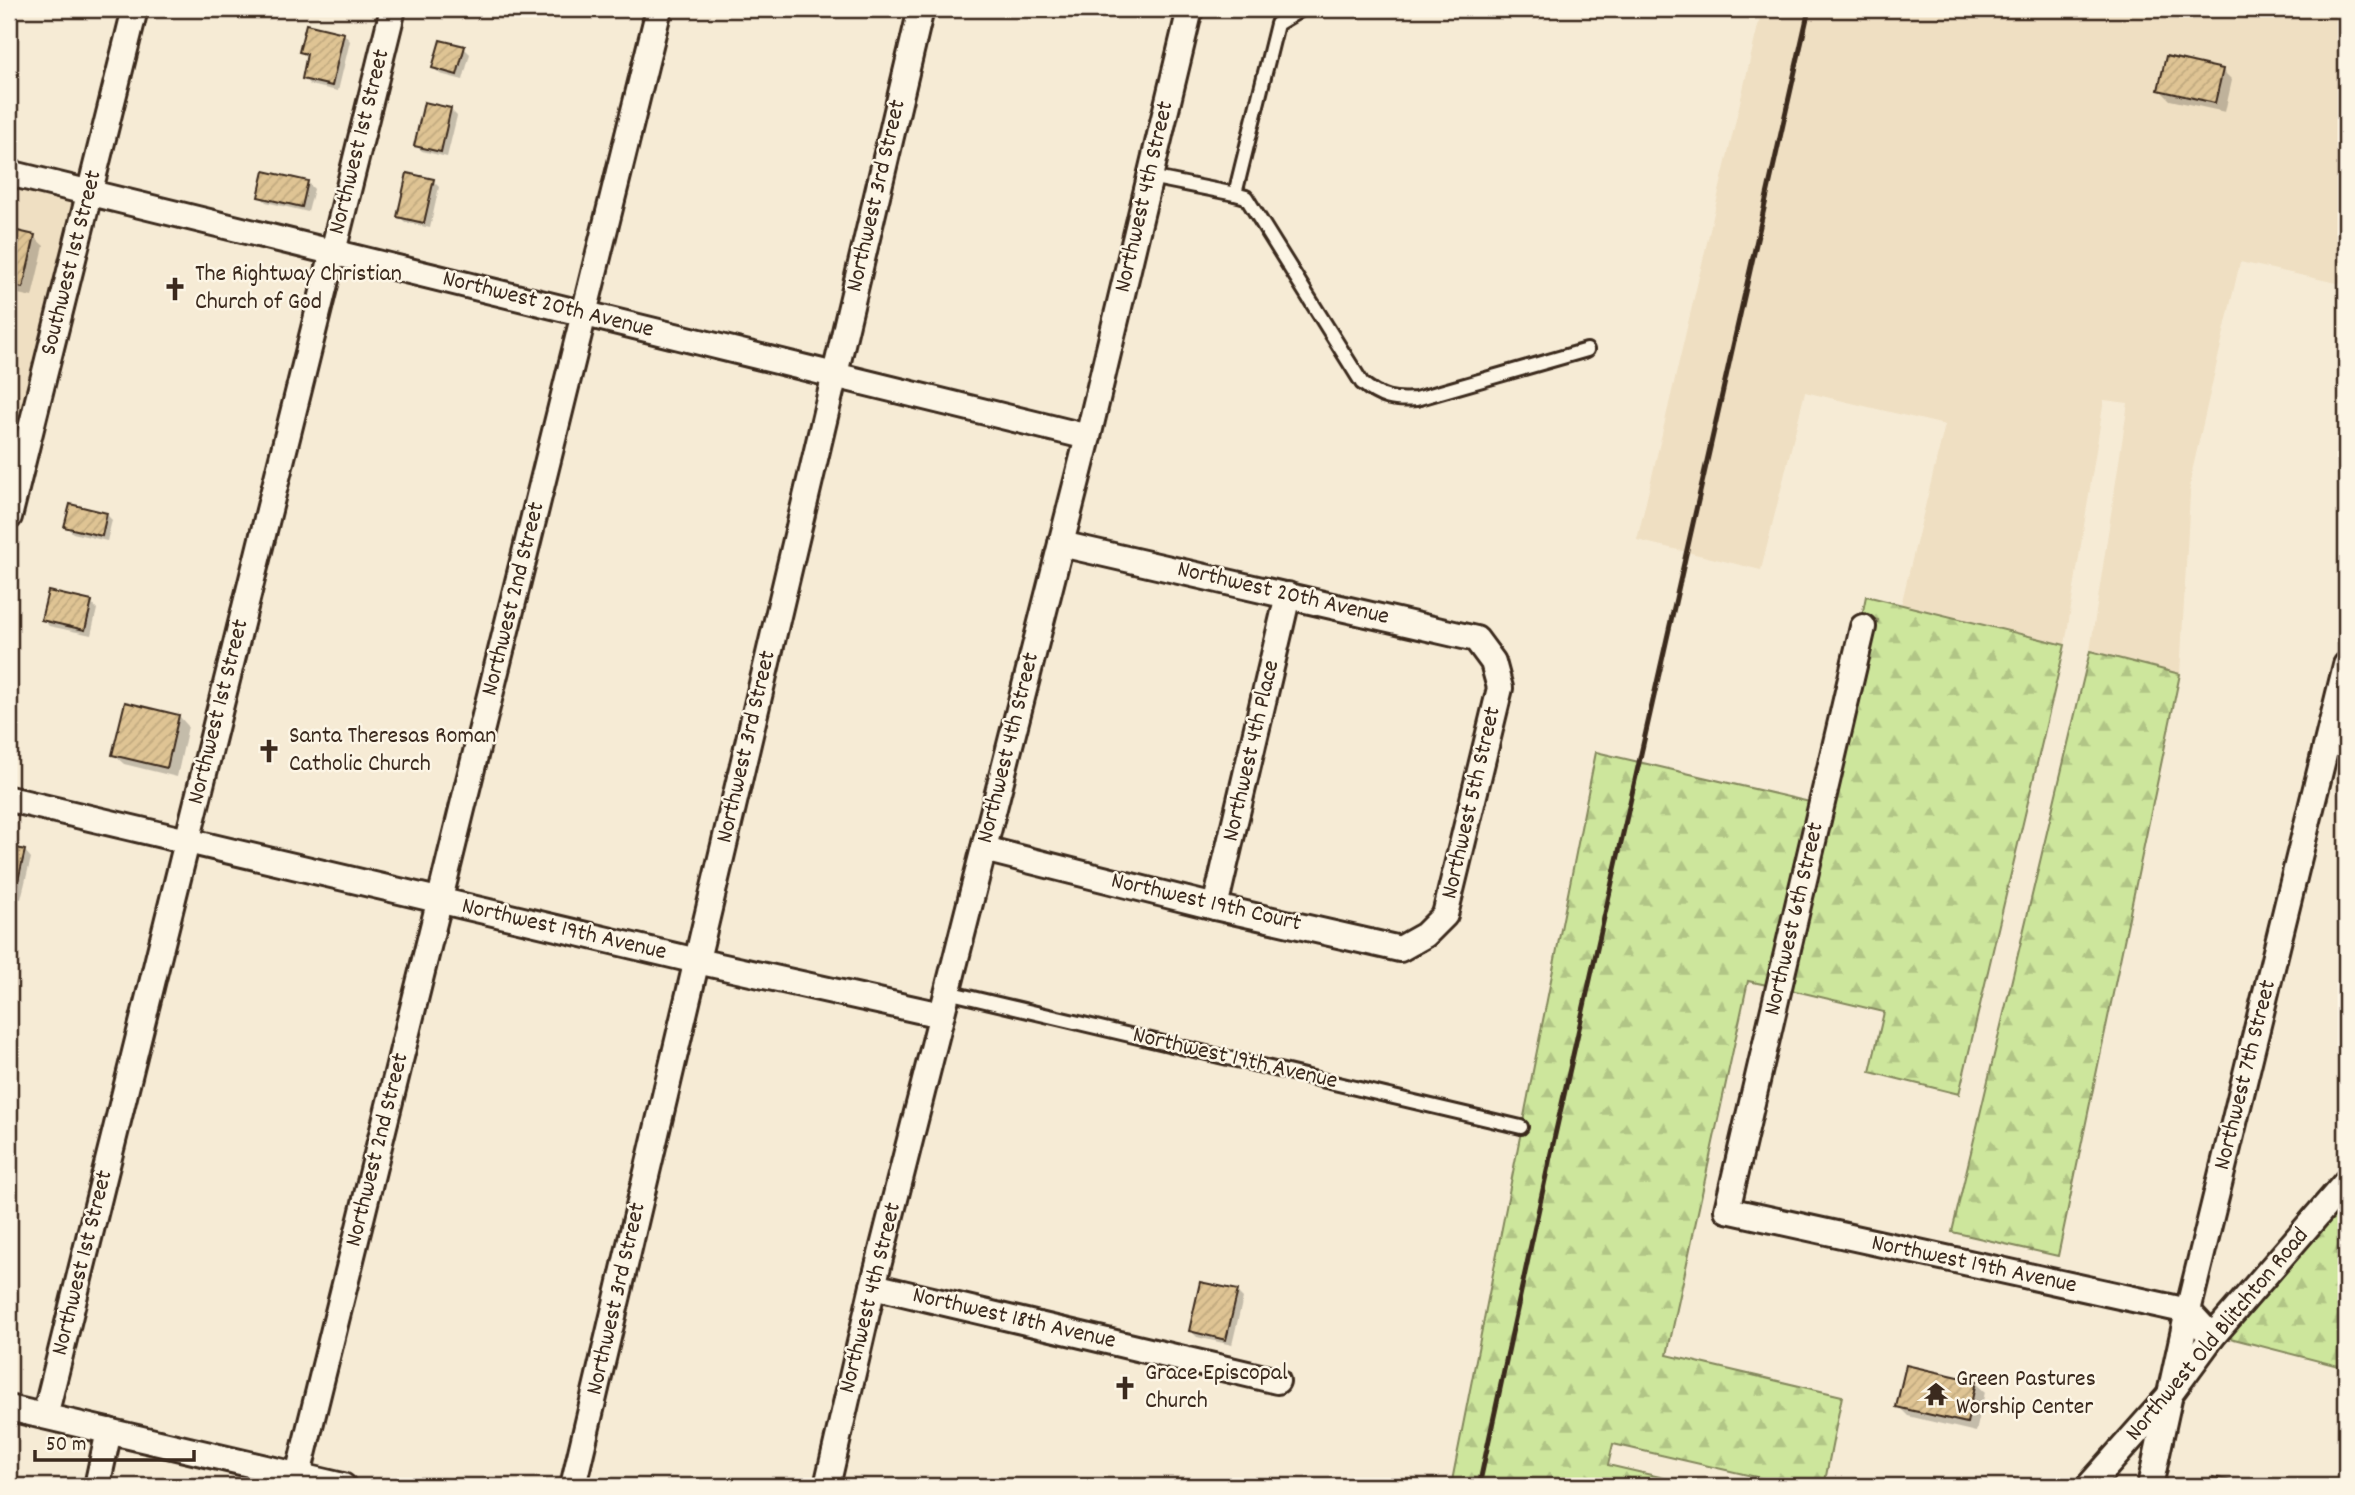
<svg xmlns="http://www.w3.org/2000/svg" width="2355" height="1495" viewBox="0 0 2355 1495" font-family="Dekko,sans-serif">
  <style>
    .built { fill: #efdfc2 }
    .forest { fill: url(#forest-firs); stroke: #84885d; stroke-width: 2 }
    .shadow { fill: #0003 }
    .building { fill: url(#building-hatch); stroke: #3b2a1e; stroke-width: 2 }
    .lines { fill: none; stroke-linecap: round; stroke-linejoin: round }
    .service-casing { stroke: #3b2a1e; stroke-width: 18 }
    .minor-casing { stroke: #3b2a1e; stroke-width: 30 }
    .service { stroke: #fcf5e5; stroke-width: 12 }
    .minor { stroke: #fcf5e5; stroke-width: 24 }
    .rail { stroke: #3b2a1e; stroke-width: 5 }
    .labels { text-anchor: middle; dominant-baseline: central; stroke-width: 5; stroke-linejoin: round; paint-order: stroke }
    .street-label { font-size: 24px; fill: #3b2a1e; stroke: #fcf5e5 }
    .poi-label { font-size: 24px; fill: #3b2a1e; stroke: #fcf5e5; text-anchor: start }
  </style>
  <defs>
    <pattern id="forest-firs" width="22" height="20" patternUnits="userSpaceOnUse" patternTransform="scale(1.75)"><rect width="22" height="20" fill="#cde69c"/><path d="M5 1l3.5 6h-7zM16 11l3.5 6h-7z" fill="#b1c586"/></pattern>
    <pattern id="building-hatch" width="6" height="6" patternUnits="userSpaceOnUse" patternTransform="scale(1.75)"><rect width="6" height="6" fill="#dfc494"/><path d="M-1 1l2-2M0 6l6-6M5 7l2-2" fill="none" stroke="#c0a97f"/></pattern>
  </defs>
  <rect width="100%" height="100%" fill="#f6ebd5"/>
  <filter id="ink" filterUnits="userSpaceOnUse"><feTurbulence type="fractalNoise" baseFrequency=".0143" numOctaves="2"/><feDisplacementMap in="SourceGraphic" scale="14" xChannelSelector="R" yChannelSelector="G"/><feConvolveMatrix kernelMatrix="1 2 1 2 8 2 1 2 1" color-interpolation-filters="sRGB"/></filter>
  <g filter="url(#ink)">
    <g class="built">
      <path d="M 1762,9 L 2346,9 L 2346,285 L 2240,262 L 2191,476 L 2180,674 L 2090,651 L 2128,403 L 2104,400 L 2065,645 L 1901,605 L 1945,425 L 1805,392 L 1761,570 L 1637,540 Z"/>
      <path d="M 9,184 L 74,200 L 9,465 Z"/>
    </g>
    <g class="forest">
      <path d="M 1866,596 L 2065,645 L 1959,1094 L 1870,1072 L 1884,1012 L 1791,990 L 1878,620 L 1862,616 Z"/>
      <path d="M 2090,651 L 2180,674 L 2058,1256 L 1952,1232 Z"/>
      <path d="M 1596,752 L 1810,802 L 1767,985 L 1748,981 L 1667,1355 L 1842,1396 L 1824,1486 L 1796,1486 L 1613,1444 L 1608,1465 L 1699,1486 L 1451,1486 Z"/>
      <path d="M 2346,1201 L 2346,1368 L 2230,1338 L 2228,1337 Z"/>
    </g>
    <g class="shadow">
      <path d="M 2325,9 L 2346,9 L 2346,14 Z"/>
      <path d="M 344,34 L 350,41 L 338,91 L 310,85 L 304,78 L 308,59 L 301,52 Z"/>
      <path d="M 464,48 L 470,54 L 463,80 L 440,74 L 434,68 Z"/>
      <path d="M 2222,70 L 2232,80 L 2225,112 L 2170,100 L 2160,90 Z"/>
      <path d="M 450,109 L 457,116 L 447,157 L 422,151 L 416,145 Z"/>
      <path d="M 433,181 L 439,187 L 430,228 L 405,222 L 399,216 Z"/>
      <path d="M 308,183 L 314,189 L 308,212 L 266,202 L 260,196 Z"/>
      <path d="M 9,231 L 34,237 L 44,246 L 32,297 L 9,292 Z"/>
      <path d="M 106,514 L 112,520 L 107,541 L 73,533 L 66,527 Z"/>
      <path d="M 91,602 L 97,609 L 91,635 L 49,626 L 43,619 Z"/>
      <path d="M 179,716 L 188,726 L 177,777 L 124,764 L 114,755 Z"/>
      <path d="M 9,848 L 25,851 L 31,858 L 21,899 L 9,896 Z"/>
      <path d="M 1237,1292 L 1243,1298 L 1232,1345 L 1197,1337 L 1191,1331 Z"/>
      <path d="M 1975,1383 L 1985,1392 L 1976,1432 L 1908,1416 L 1898,1406 Z"/>
    </g>
    <g class="building">
      <path d="M 306,24 L 344,33 L 332,86 L 302,79 L 307,54 L 299,52 Z"/>
      <path d="M 440,40 L 465,46 L 457,75 L 432,68 Z"/>
      <path d="M 2166,56 L 2223,69 L 2215,103 L 2158,90 Z"/>
      <path d="M 424,102 L 451,108 L 441,152 L 414,146 Z"/>
      <path d="M 264,171 L 308,181 L 302,207 L 258,197 Z"/>
      <path d="M 407,173 L 434,179 L 424,223 L 397,217 Z"/>
      <path d="M 9,229 L 35,235 L 23,288 L 9,285 Z"/>
      <path d="M 70,504 L 107,513 L 102,536 L 64,527 Z"/>
      <path d="M 48,591 L 92,601 L 85,630 L 41,620 Z"/>
      <path d="M 125,702 L 179,715 L 167,768 L 112,755 Z"/>
      <path d="M 9,846 L 25,850 L 15,894 L 9,892 Z"/>
      <path d="M 1200,1282 L 1238,1290 L 1226,1340 L 1189,1331 Z"/>
      <path d="M 1906,1365 L 1976,1381 L 1967,1423 L 1896,1407 Z"/>
      <path d="M 2213,1477 L 2255,1486 L 2211,1486 Z"/>
    </g>
    <g class="lines">
      <g class="service-casing">
        <g id="service">
          <path d="M 1150,177 L 1235,194 L 1277,24 L 1302,9"/>
          <path d="M 1235,194 L 1246,197 L 1362,383 C 1380,398 1394,401 1416,399 L 1587,350"/>
          <path d="M 947,992 L 1521,1127"/>
        </g>
      </g>
      <g class="minor-casing">
        <g id="minor">
          <path d="M 9,173 L 1088,437"/>
          <path d="M 9,517 L 135,9"/>
          <path d="M 1863,627 L 1727,1210 L 2188,1311 L 2212,1337"/>
          <path d="M 9,799 L 697,961 L 941,1015"/>
          <path d="M 984,849 L 1215,907 L 1400,949 L 1425,935 L 1445,915 L 1500,688 L 1493,662 L 1476,639 L 1061,544"/>
          <path d="M 1215,907 L 1288,595"/>
          <path d="M 873,1286 L 1277,1381"/>
          <path d="M 9,1408 L 343,1486"/>
          <path d="M 45,1416 L 393,9"/>
          <path d="M 298,1475 L 659,9"/>
          <path d="M 97,1486 L 109,1431"/>
          <path d="M 573,1486 L 921,9"/>
          <path d="M 827,1486 L 873,1286 L 1088,437 L 1190,9"/>
          <path d="M 2089,1486 L 2168,1397 L 2212,1337 L 2346,1182"/>
          <path d="M 2150,1486 L 2188,1311 L 2346,665"/>
        </g>
      </g>
      <use href="#service" class="service"/>
      <use href="#minor" class="minor"/>
      <path class="rail" d="M 1479,1486 L 1550,1157 L 1809,9"/>
    </g>
  </g>
  <defs>
    <g id="church-bare" transform="scale(1.89)"><path d="M-1.2-6h2.4v3.5h3.3v2.4h-3.3V6h-2.4V-.1h-3.3v-2.4h3.3Z" fill="#3b2a1e" stroke="#fcf5e5" stroke-width="2.5" paint-order="stroke"/></g>
    <g id="temple-bare" transform="scale(1.89)"><path d="M0-6L5-2H3V0L6.5 2.5H4V6H1.5V3h-3V6H-4V2.5H-6.5L-3 0V-2H-5Z" fill="#3b2a1e" stroke="#fcf5e5" stroke-width="2.5" paint-order="stroke"/></g>
  </defs>
  <g fill-rule="evenodd">
    <use href="#church-bare" x="175" y="289"/>
    <use href="#church-bare" x="269" y="751"/>
    <use href="#church-bare" x="1125" y="1388"/>
    <use href="#temple-bare" x="1936" y="1394"/>
  </g>
  <g class="labels">
    <g class="street-label">
      <text transform="translate(360 142) rotate(-76)">Northwest 1st Street</text>
      <text transform="translate(877 196) rotate(-77)">Northwest 3rd Street</text>
      <text transform="translate(1145 197) rotate(-77)">Northwest 4th Street</text>
      <text transform="translate(72 263) rotate(-76)">Southwest 1st Street</text>
      <text transform="translate(548 305) rotate(14)">Northwest 20th Avenue</text>
      <text transform="translate(1283 594) rotate(13)">Northwest 20th Avenue</text>
      <text transform="translate(514 599) rotate(-76)">Northwest 2nd Street</text>
      <text transform="translate(219 712) rotate(-76)">Northwest 1st Street</text>
      <text transform="translate(747 747) rotate(-77)">Northwest 3rd Street</text>
      <text transform="translate(1009 748) rotate(-76)">Northwest 4th Street</text>
      <text transform="translate(1252 751) rotate(-77)">Northwest 4th Place</text>
      <text transform="translate(1472 803) rotate(-77)">Northwest 5th Street</text>
      <text transform="translate(1206 903) rotate(13)">Northwest 19th Court</text>
      <text transform="translate(1795 919) rotate(-77)">Northwest 6th Street</text>
      <text transform="translate(564 930) rotate(13)">Northwest 19th Avenue</text>
      <text transform="translate(1235 1059) rotate(13)">Northwest 19th Avenue</text>
      <text transform="translate(2246 1075) rotate(-76)">Northwest 7th Street</text>
      <text transform="translate(378 1150) rotate(-76)">Northwest 2nd Street</text>
      <text transform="translate(83 1263) rotate(-76)">Northwest 1st Street</text>
      <text transform="translate(1974 1265) rotate(12)">Northwest 19th Avenue</text>
      <text transform="translate(871 1298) rotate(-76)">Northwest 4th Street</text>
      <text transform="translate(617 1299) rotate(-77)">Northwest 3rd Street</text>
      <text transform="translate(1014 1319) rotate(13)">Northwest 18th Avenue</text>
      <text transform="translate(2218 1335) rotate(-50)">Northwest Old Blitchton Road</text>
    </g>
    <g class="poi-label">
      <text x="195" y="275">The Rightway Christian<tspan x="195" dy="28">Church of God</tspan></text>
      <text x="289" y="737">Santa Theresas Roman<tspan x="289" dy="28">Catholic Church</tspan></text>
      <text x="1145" y="1374">Grace Episcopal<tspan x="1145" dy="28">Church</tspan></text>
      <text x="1956" y="1380">Green Pastures<tspan x="1956" dy="28">Worship Center</tspan></text>
    </g>
  </g>
  <rect width="2355" height="1495" fill="none" stroke="#fcf5e5" stroke-width="35"/>
  <rect x="18" y="18" width="2320" height="1460" fill="none" stroke="#3b2a1e" stroke-width="2.5" filter="url(#ink)"/>
  <path d="M35 1450v10h159v-10" fill="none" stroke="#3b2a1e" stroke-width="3.5"/>
  <text x="46" y="1450" font-size="21" fill="#3b2a1e" stroke="#fcf5e5" stroke-width="5" paint-order="stroke">50 m</text>
</svg>
